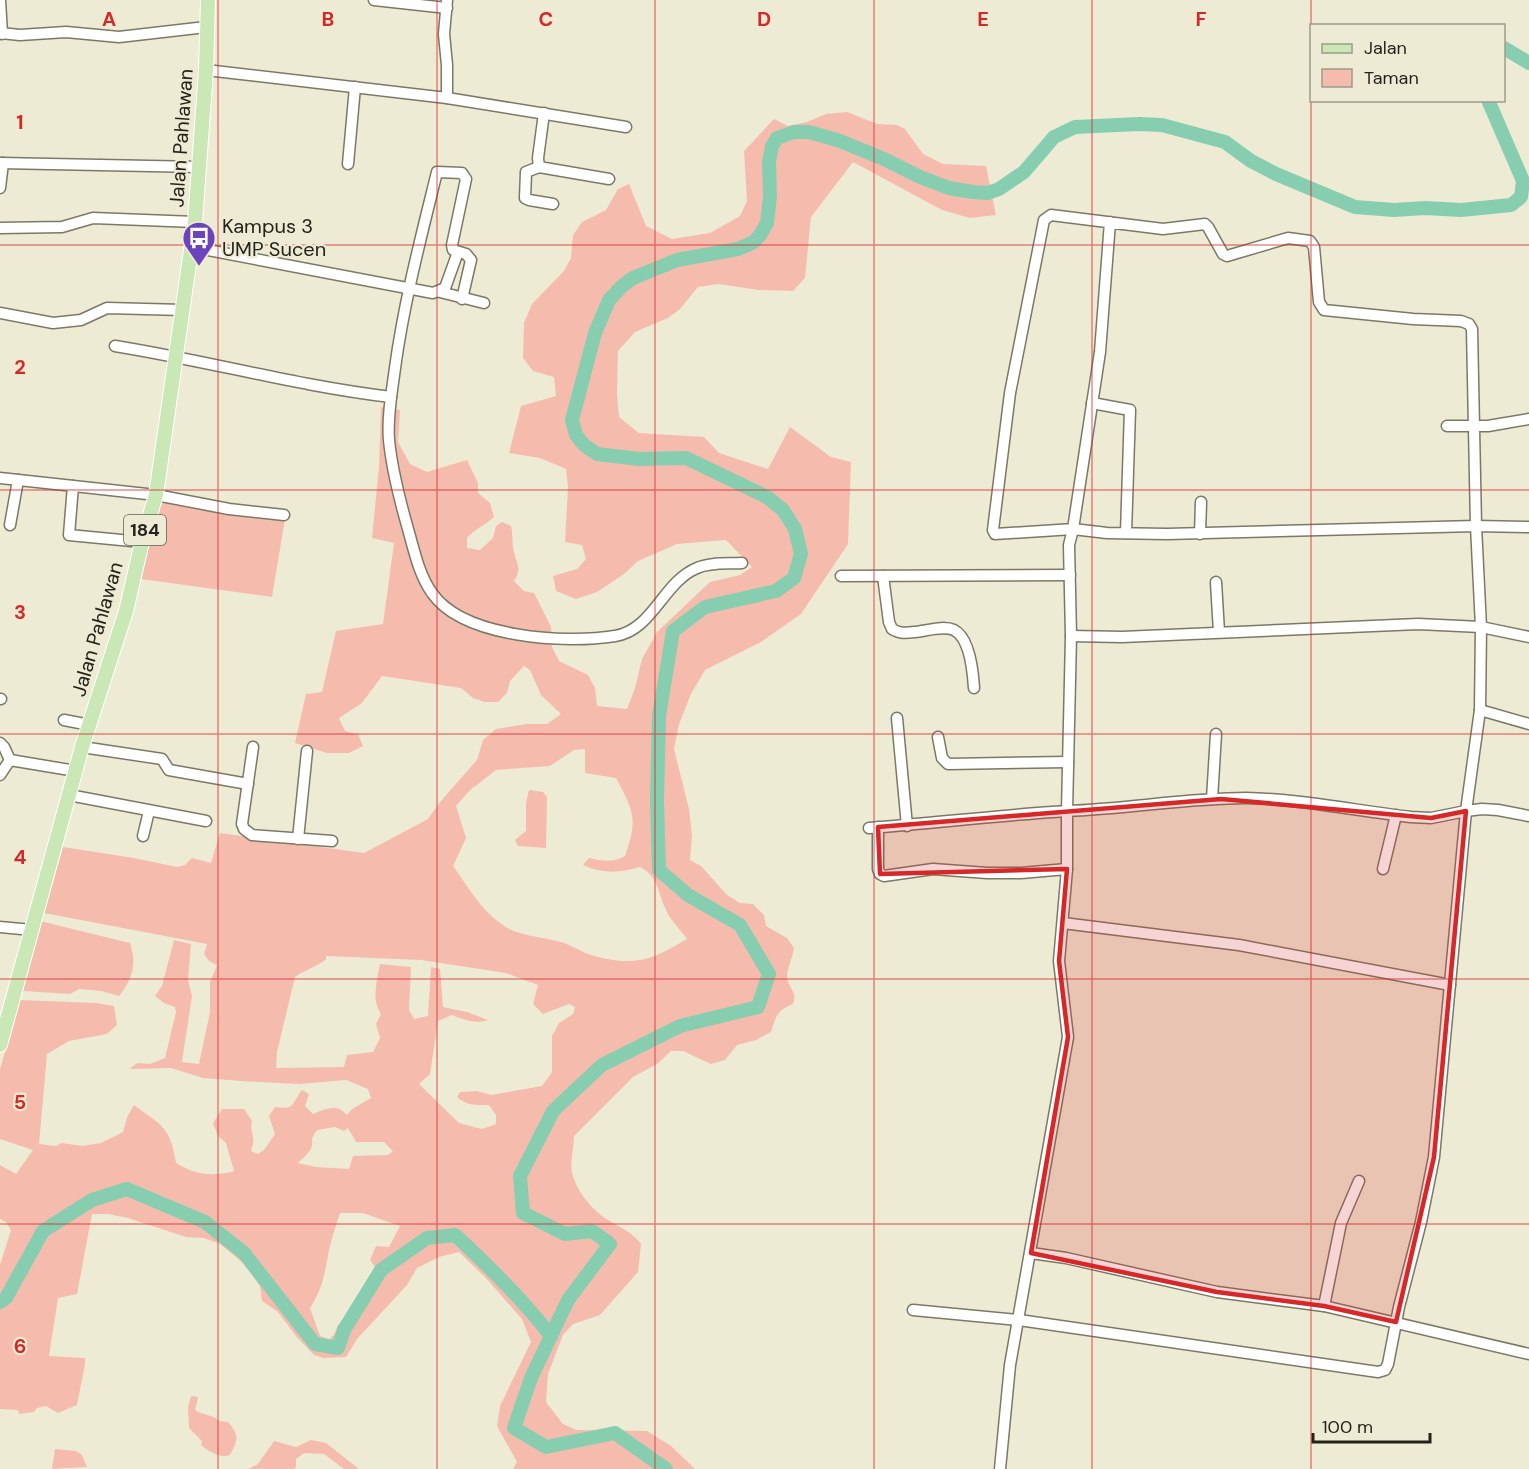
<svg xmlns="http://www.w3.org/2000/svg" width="1529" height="1469" viewBox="0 0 1529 1469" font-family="'DM Sans',sans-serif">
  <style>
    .green { fill: #f5bcae; fill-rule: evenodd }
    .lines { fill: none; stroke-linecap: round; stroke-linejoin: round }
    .river { stroke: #87ceb1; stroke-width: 14 }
    .minor-casing { stroke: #7b7865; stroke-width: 13 }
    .major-casing { stroke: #fff; stroke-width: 16 }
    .minor { stroke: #fff; stroke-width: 10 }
    .major { stroke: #cae8b6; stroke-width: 14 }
    .marked { fill: #d62828; fill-opacity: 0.2; stroke: #d62828; stroke-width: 4.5; stroke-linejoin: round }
    .grid { fill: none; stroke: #d62828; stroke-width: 1.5; stroke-opacity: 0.55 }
    .labels { text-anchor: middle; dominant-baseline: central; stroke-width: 4.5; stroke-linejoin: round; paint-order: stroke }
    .shield { fill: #eeebd5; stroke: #615f53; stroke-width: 1.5 }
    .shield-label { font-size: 18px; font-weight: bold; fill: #24231b }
    .street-label { font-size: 20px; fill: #24231b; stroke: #eeebd5 }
    .poi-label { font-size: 20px; fill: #24231b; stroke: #eeebd5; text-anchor: start }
    .grid-label { font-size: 20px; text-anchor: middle; font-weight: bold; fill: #d62828; stroke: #eeebd5; stroke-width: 4.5; stroke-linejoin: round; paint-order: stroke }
  </style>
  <rect width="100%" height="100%" fill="#eeebd5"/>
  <g class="green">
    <path d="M 847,112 L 877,124 L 897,125 L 905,129 L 923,154 L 943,164 L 986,166 L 996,215 L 970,218 L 942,210 L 853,162 L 811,217 L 805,278 L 793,291 L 759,290 L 718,284 L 698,287 L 680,309 L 668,318 L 635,332 L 618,351 L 617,394 L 619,417 L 639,433 L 704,437 L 719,453 L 768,469 L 790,427 L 831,457 L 851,462 L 848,544 L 801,614 L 761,642 L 705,670 L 691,694 L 679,724 L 674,749 L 689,809 L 692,836 L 690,860 L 701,866 L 727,895 L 740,903 L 753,904 L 764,915 L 766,926 L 787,938 L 794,948 C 793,957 787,968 787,977 C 788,988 798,992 793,1004 C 777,1010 776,1016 771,1032 L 756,1040 L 737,1045 L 725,1060 L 711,1064 L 683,1051 L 671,1051 L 657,1064 L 633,1077 L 574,1136 C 574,1147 570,1162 572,1173 C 577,1192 592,1210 608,1220 C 622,1229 631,1231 641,1244 L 638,1272 L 600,1315 L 573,1324 L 563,1335 L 548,1374 L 546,1402 L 563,1424 L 576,1430 L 647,1431 L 671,1446 L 695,1469 L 513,1469 L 517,1462 L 497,1426 L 500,1406 L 531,1342 L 522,1319 L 485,1277 L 459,1252 L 439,1257 L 417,1268 L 407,1285 L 357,1339 L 346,1357 L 323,1358 L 314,1355 L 296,1336 L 278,1312 L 262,1301 L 260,1286 L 243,1263 L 220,1244 L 204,1238 L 186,1237 L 128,1218 L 108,1214 L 92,1214 L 77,1294 L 58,1298 L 49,1356 L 85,1358 L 85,1364 L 77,1405 L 58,1413 L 46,1406 L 37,1408 L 34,1412 L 19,1414 L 18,1410 L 0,1409 L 0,1265 L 11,1230 L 6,1222 L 0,1219 L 0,1165 L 16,1174 L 33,1150 L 0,1139 L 0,1069 L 20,1000 L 96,1003 L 114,1006 L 117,1025 L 107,1034 L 69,1041 L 47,1054 L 39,1144 L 56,1146 L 62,1143 L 82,1146 L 101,1143 L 123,1132 L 127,1117 L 134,1105 C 162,1126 170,1126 176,1163 C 196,1175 212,1177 234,1171 L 226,1143 L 218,1136 L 213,1123 L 222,1109 L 244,1109 L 252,1121 C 249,1134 257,1135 251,1151 L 258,1154 L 264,1150 L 275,1134 L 269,1116 L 275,1107 C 296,1110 291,1104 302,1090 L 309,1094 L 305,1106 L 313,1114 C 325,1109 337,1103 347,1115 L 352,1109 L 371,1098 L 368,1089 L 346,1080 L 299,1084 L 241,1081 L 203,1078 L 171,1068 L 130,1069 L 137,1063 L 150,1064 L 165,1058 L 176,1012 L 175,1007 L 164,1003 L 155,996 L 162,986 L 174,940 L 191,944 L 188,980 L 192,996 L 182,1062 L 199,1064 L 210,1012 L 210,982 L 217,965 L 209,961 L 204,954 L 207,944 L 44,913 L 63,847 L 134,858 L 177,867 L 185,865 L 192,858 L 211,863 L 220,833 L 364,853 L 428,819 L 440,802 L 477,760 L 483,740 L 496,729 L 527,724 L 547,724 L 561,714 L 541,695 L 530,670 L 524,666 L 510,681 L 507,693 L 498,702 L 485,702 L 473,698 L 461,688 L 382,676 L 362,703 L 339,718 L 345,731 L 358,734 L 363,746 L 349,753 L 327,753 L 295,743 L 306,694 L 322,692 L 336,631 L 383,624 L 394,543 L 372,538 L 379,467 L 381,407 L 400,410 L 398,442 L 410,464 L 427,472 L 467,460 L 478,483 L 478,493 L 490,503 L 494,517 C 485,525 475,529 467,538 L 467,548 L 480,550 L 493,538 L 496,526 L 502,522 L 511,526 C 513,534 512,544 514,552 C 517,564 522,569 514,581 L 524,591 L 534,593 L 551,627 L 552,647 L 559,661 L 588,675 L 595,688 L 597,706 L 627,709 L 635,688 L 642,659 L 657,632 L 710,582 L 740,575 L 752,567 L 726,540 L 677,544 L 638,561 L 624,574 L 597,592 L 576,599 L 556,591 L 553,576 L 577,569 L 586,559 L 582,545 L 565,542 L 568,487 L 566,469 L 540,458 L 509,453 L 521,406 L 556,396 L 554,377 L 533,371 L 523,358 L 524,323 L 532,304 L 564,271 L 571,258 L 573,235 L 582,222 L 606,210 L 618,189 L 629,184 L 646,226 L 672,239 L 710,233 L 740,216 L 747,201 L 744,151 L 774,119 L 788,126 L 807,122 L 826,114 ZM 585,749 L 585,773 L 616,778 C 634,812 638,819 625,856 C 612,863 603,861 589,858 L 583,865 C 604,874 618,873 640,867 C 659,876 658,895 667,912 C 671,921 681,930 687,939 C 651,961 633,967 591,955 C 581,952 572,945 561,942 C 541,936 518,937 500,923 C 480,909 468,886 453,866 L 466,838 L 456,806 L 469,791 L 496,770 L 550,766 L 574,750 ZM 326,956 L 421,960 L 506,973 L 538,985 L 533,1004 L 543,1014 L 569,1004 L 575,1007 L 573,1014 L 559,1023 L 552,1036 L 552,1072 L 542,1086 L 491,1095 L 477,1091 L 460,1092 L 457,1097 C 467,1106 476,1105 489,1105 L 496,1115 L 496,1124 L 482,1129 L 459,1123 L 419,1084 L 430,1074 L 438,1021 L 452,1015 C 464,1020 476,1024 488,1020 L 467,1012 L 443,1007 L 440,969 L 431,967 L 428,1016 L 414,1019 L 409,1010 L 411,967 L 380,964 C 377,981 371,999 381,1014 L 376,1024 L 380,1038 L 373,1052 L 347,1055 L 344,1067 L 276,1068 L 277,1052 L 295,977 C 306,969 317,967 326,959 ZM 335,1127 L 344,1131 L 348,1128 L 356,1142 L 384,1142 L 393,1151 L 388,1155 L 353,1156 L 349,1169 L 316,1167 L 298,1163 C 306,1155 314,1151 312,1138 L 317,1130 ZM 340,1213 L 363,1213 L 400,1226 L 389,1247 L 376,1246 L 370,1260 L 377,1270 L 360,1300 L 338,1325 L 334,1335 L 329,1339 L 320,1336 L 310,1308 C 323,1289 325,1271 329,1250 C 332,1237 336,1225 340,1213 Z"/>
    <path d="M 160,498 L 285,519 L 272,597 L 141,579 Z"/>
    <path d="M 529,790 L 543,792 L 547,797 L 546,848 L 518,846 L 515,840 L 526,831 L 526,803 Z"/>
    <path d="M 40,921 L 130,943 C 137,965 133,978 119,996 L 101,991 L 79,989 L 70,994 L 23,991 Z"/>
    <path d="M 191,1396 L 198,1397 L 195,1410 C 203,1416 213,1414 219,1421 L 228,1422 C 240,1436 238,1440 230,1455 C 221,1459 208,1451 201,1445 L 202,1441 L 189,1428 L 188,1408 Z"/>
    <path d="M 311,1440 L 326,1443 L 359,1469 L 344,1469 L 324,1454 L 304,1453 L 296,1459 L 296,1467 L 294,1469 L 248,1469 L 258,1464 L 274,1441 L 296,1447 Z"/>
    <path d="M 55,1449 L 76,1451 L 82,1455 L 87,1467 L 52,1469 Z"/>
  </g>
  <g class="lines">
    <g class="river">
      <path d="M 1504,48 L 1529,63"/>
      <path d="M 0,1302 L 6,1298 L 43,1231 L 92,1200 L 127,1189 L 205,1222 L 244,1253 L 315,1344 L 338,1348 L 344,1330 L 381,1270 L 427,1238 L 455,1235 C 490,1267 522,1299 551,1336"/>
      <path d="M 666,1469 L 615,1433 L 546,1447 L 514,1428 L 531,1378 L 568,1300 L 610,1244 L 592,1231 L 565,1234 L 523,1213 L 520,1176 L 553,1111 L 602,1065 L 680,1026 L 758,1007 L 769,974 L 740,925 L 688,895 L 659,870 L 657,800 L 659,716 L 673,631 L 705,607 L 776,591 L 794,578 L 801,554 L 795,529 L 783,510 L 767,497 L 686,458 L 639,459 L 597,454 L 584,445 L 576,435 L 572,420 L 595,333 L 609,300 L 622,286 L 633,278 L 677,260 L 738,249 L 754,242 L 760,235 L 767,223 L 770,196 L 769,162 L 772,146 L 777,138 L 794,132 L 809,132 L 840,141 L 884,159 L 920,177 L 949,188 L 973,192 L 988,193 L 999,189 L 1024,172 L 1054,137 L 1075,127 L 1139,124 L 1162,125 L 1225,142 L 1251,161 L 1276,174 L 1355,207 L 1394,210 L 1425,208 L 1461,210 L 1511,205 L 1521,197 L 1523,181 L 1488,100"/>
    </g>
    <g class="minor-casing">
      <g id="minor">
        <path d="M 0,0 L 2,34"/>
        <path d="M 374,0 L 447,8"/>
        <path d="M 0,33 L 20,35 L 66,32 L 119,37 L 206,27"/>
        <path d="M 206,70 L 447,98 L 626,127"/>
        <path d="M 447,98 L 447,65 L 444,34 L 447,0"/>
        <path d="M 544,113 L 538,158 L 539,167 L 609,179"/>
        <path d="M 0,163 L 200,167"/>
        <path d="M 348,164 L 355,87"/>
        <path d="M 539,167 L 526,172 L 525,198 L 529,200 L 553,204"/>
        <path d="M 0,188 L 3,163"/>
        <path d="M 0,228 L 62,227 L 93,218 L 195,222"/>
        <path d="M 192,247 L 433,293 L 445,288 L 458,252"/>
        <path d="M 440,292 L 484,303"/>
        <path d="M 462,299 L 471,260 L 466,254 L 453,250 L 452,245 L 466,179 L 462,173 L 437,172 C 421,237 404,302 395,368 C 392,391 387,417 389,440 C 392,471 400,501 408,529 C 414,550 419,575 432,593 C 463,638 566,644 615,636 C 653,630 663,582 697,568 C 710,562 728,564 742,563"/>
        <path d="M 0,313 L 53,323 L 81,320 L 107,308 L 183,310"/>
        <path d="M 115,346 C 208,361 298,386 391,397"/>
        <path d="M 1092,403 L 1130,410 L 1126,533"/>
        <path d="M 1447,426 L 1488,426 L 1529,419"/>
        <path d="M 0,478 L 156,495 L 229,509 L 284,515"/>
        <path d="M 73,486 L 69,535 L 142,542"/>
        <path d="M 10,525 L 18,480"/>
        <path d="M 1200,534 L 1201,502"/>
        <path d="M 841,576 L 1070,575"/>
        <path d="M 883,576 L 889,622 L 892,629 C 900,634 907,633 915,632 C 926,631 943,625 954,630 C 970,638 973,672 974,688"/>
        <path d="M 1216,582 L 1219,632"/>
        <path d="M 1071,636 L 1122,637 L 1418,624 L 1481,627 L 1529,637"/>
        <path d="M 0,699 L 1,699"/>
        <path d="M 1480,710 L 1529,724"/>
        <path d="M 897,718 L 907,826"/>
        <path d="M 64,720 L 90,725"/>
        <path d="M 938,737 L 942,758 L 948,764 L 1068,762"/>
        <path d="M 0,743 L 4,747 L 10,760"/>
        <path d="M 82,747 L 162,759 L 169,770 L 248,784"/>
        <path d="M 253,747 L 242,824 L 244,829 L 252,835 L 332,841"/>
        <path d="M 0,775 L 10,760 L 76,771"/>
        <path d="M 69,795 L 206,821"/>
        <path d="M 1212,799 L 1216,734"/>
        <path d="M 878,827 L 878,869 L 880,874 L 884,876 L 933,869 L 987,873 L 1021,873 L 1067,869"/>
        <path d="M 869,828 C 935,823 1001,815 1067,811 L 1071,636 L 1069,545 L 1073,529 L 1107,533 L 1167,534 L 1476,526 L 1529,527"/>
        <path d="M 143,836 L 149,811"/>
        <path d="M 298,839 L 307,751"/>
        <path d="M 1383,869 L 1396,815"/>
        <path d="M 1063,923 L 1239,945 L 1450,985"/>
        <path d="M 0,927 L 32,930"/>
        <path d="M 1031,1253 L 1066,1258 L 1217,1292 L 1324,1306 L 1529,1354"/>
        <path d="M 1324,1306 L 1341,1223 L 1359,1181"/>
        <path d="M 913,1310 L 1019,1320 L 1378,1372 L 1385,1370 L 1388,1364 L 1399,1307 L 1421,1222 L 1434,1157 L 1466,811 L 1480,710 L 1481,627 L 1476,526 L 1472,329 L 1469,324 L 1461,321 L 1413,319 L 1324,310 L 1319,302 L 1314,247 L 1310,241 L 1288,238 L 1227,256 L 1223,254 L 1208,227 L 1205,224 L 1163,229 L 1051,215 L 1044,220 L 1010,393 L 993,530 L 995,534 L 1073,529 L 1100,352 L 1110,222"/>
        <path d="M 1000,1469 L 1010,1365 L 1068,1037 L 1059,961 L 1067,869 L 1067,811 C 1127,809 1187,798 1246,798 C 1300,799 1358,811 1411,817 L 1431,818 L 1466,811 L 1482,809 L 1498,810 L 1529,816"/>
      </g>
    </g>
    <g class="major-casing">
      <path id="major" d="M 0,1045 L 82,747 L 126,611 L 142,542 L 156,495 L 195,222 L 206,70 L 208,0"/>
    </g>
    <use href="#minor" class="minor"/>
    <use href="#major" class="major"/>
  </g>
  <path class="marked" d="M 1221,799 L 1431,818 L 1466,811 L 1434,1157 L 1396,1322 L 1324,1306 L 1217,1292 L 1031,1253 L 1068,1037 L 1059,961 L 1067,869 L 880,874 L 878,827 Z"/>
  <path class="grid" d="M 218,0 L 218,1469M 437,0 L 437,1469M 655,0 L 655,1469M 874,0 L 874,1469M 1092,0 L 1092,1469M 1311,0 L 1311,1469M 0,245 L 1529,245M 0,490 L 1529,490M 0,734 L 1529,734M 0,979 L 1529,979M 0,1224 L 1529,1224"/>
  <defs>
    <g id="bus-pin" transform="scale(1.725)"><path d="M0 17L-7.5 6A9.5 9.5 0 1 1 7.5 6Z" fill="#6b44bc" stroke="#eeebd5"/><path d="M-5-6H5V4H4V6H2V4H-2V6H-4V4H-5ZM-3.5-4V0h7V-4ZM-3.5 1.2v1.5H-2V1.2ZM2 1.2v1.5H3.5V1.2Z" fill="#fff"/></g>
  </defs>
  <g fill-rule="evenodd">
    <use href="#bus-pin" x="199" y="238"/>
  </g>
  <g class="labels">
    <rect class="shield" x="124" y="515" width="42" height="30" rx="4.5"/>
    <g class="shield-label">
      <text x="145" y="530">184</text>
    </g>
    <g class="street-label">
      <text transform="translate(181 138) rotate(-86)">Jalan Pahlawan</text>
      <text transform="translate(97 629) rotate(-74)">Jalan Pahlawan</text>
    </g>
    <g class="poi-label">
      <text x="222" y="226">Kampus 3<tspan x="222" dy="23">UMP Sucen</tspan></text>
    </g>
  </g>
  <g class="grid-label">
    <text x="109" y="26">A</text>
    <text x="328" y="26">B</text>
    <text x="546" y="26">C</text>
    <text x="764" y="26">D</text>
    <text x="983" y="26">E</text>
    <text x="1201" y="26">F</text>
    <text x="20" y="129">1</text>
    <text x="20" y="374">2</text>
    <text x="20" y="619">3</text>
    <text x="20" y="864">4</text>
    <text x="20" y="1109">5</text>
    <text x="20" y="1353">6</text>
  </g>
  <rect x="1310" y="24" width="195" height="78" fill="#eeebd5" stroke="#9d9b8b" stroke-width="1.5"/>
  <rect x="1322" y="44" width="30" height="9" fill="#cae8b6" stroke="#9d9b8b" stroke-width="1.5"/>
  <text x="1364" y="54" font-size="18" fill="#24231b">Jalan</text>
  <rect x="1322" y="69" width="30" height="18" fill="#f5bcae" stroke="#9d9b8b" stroke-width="1.5"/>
  <text x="1364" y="84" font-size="18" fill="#24231b">Taman</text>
  <path d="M1313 1433v9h117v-9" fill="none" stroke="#24231b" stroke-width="3"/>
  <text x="1322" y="1433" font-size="18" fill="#24231b" stroke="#eeebd5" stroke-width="4.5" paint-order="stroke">100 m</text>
</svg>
